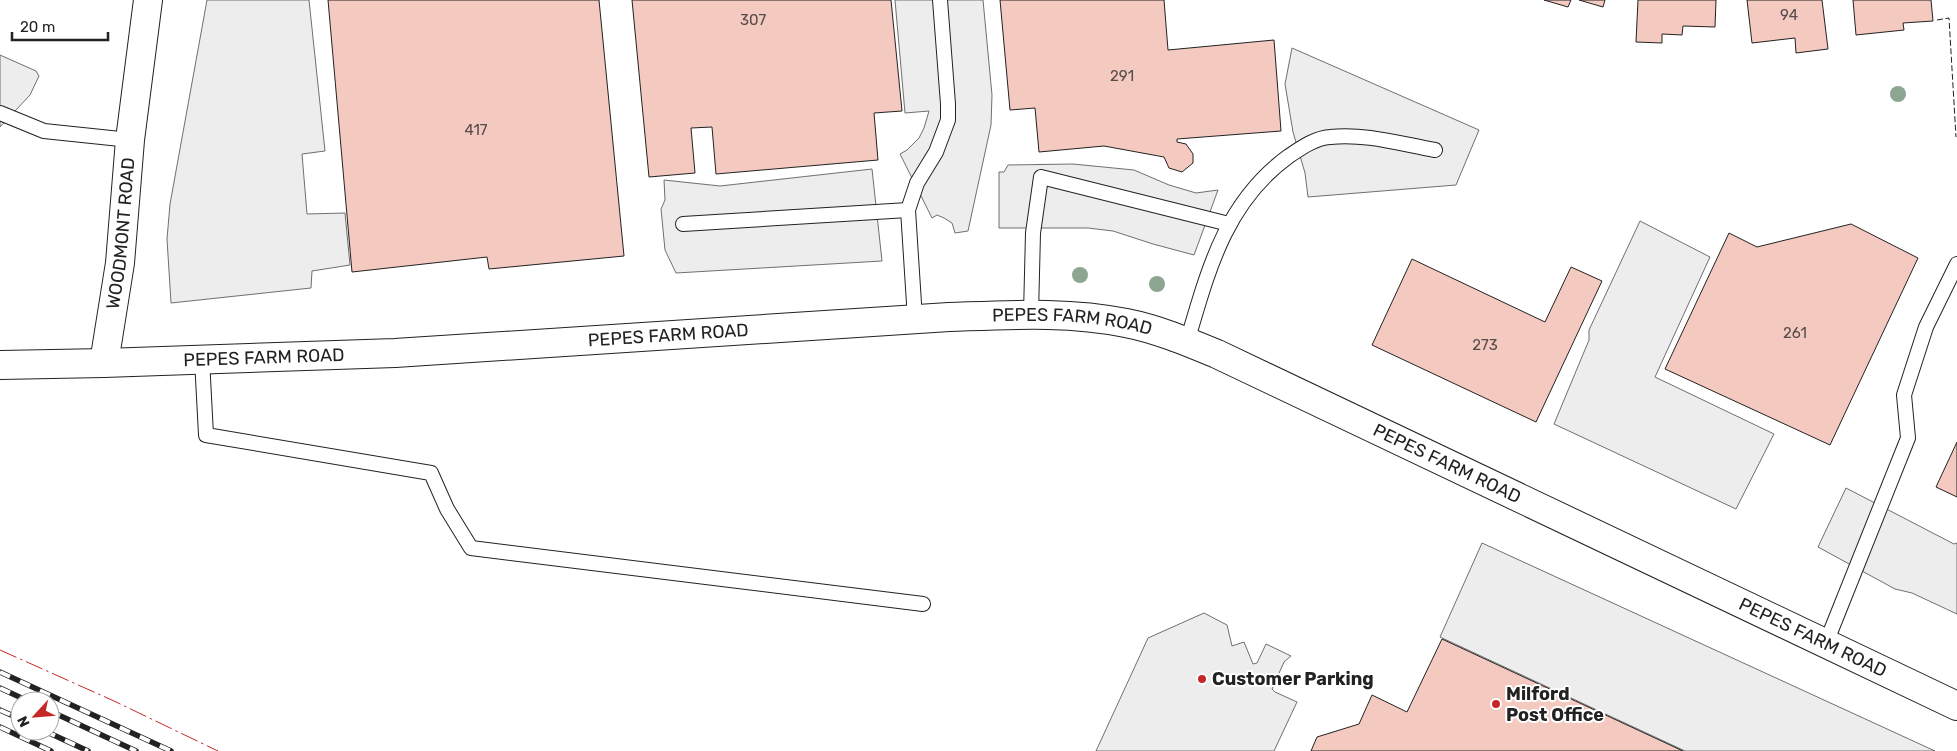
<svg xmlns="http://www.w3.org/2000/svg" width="1957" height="751" viewBox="0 0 1957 751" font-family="Rubik,sans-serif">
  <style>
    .parking { fill: #ededed; stroke: #6f6f6f }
    .building { fill: #f3c9c0; stroke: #222 }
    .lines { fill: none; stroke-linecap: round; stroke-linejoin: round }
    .service-casing { stroke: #222; stroke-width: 16 }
    .minor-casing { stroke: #222; stroke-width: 30 }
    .tertiary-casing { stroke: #222; stroke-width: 30 }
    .service { stroke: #fff; stroke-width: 14 }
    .minor { stroke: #fff; stroke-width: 28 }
    .tertiary { stroke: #fff; stroke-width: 28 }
    .rail-casing { stroke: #222; stroke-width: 5.5 }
    .rail { stroke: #fff; stroke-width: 4; stroke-dasharray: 11; stroke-linecap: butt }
    .fence { stroke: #222; stroke-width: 1; stroke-dasharray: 6 2.5; stroke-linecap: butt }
    .power { stroke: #c62828; stroke-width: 1; stroke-dasharray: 18 4 2.5 4; stroke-linecap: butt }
    .tree { fill: #8da692 }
    .poi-dot { fill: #c62828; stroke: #fff; stroke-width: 2 }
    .labels { text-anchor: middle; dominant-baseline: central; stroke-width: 4; stroke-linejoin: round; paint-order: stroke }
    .number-label { font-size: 15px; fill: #564c4a }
    .street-label { font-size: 18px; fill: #222; stroke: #fff }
    .poi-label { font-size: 18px; font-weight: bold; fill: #222; stroke: #fff; text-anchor: start }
  </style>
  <rect width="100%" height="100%" fill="#fff"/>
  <g class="parking">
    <path d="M 207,0 L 309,0 L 325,151 L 302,154 L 307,214 L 345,213 L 350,265 L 312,271 L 311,288 L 171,303 L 167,239 L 170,204 Z"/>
    <path d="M 895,0 L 983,0 L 992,95 L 991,125 L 968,231 L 955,233 L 952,223 L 944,218 L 937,215 L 932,218 L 900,154 L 907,150 L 919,138 L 924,128 L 929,111 L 905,113 Z"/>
    <path d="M 1292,48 L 1479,130 L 1456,185 L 1308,197 L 1305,173 L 1293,132 L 1285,84 Z"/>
    <path d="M 0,55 L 36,71 L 39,76 L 30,95 L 0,127 Z"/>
    <path d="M 1073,164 L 1134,170 L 1169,185 L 1196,193 L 1218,190 L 1194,255 L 1153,244 L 1113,231 L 1088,228 L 999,228 L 999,172 L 1004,172 L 1008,165 Z"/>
    <path d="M 872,169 L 882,261 L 676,273 L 665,250 L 661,209 L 665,200 L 664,180 L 720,186 Z"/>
    <path d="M 1640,221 L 1710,257 L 1655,377 L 1774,434 L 1736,509 L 1554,424 L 1589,340 L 1589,330 Z"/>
    <path d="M 1846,488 L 1954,544 L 1957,543 L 1957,614 L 1912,593 L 1895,589 L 1818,547 Z"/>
    <path d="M 1482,543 L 1935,751 L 1685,751 L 1440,637 Z"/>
    <path d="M 1204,613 L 1227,625 L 1232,646 L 1244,642 L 1253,664 L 1257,663 L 1266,644 L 1291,656 L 1284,662 L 1272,689 L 1275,692 L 1297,702 L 1274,751 L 1096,751 L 1148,638 Z"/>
  </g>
  <g class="building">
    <path d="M 328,0 L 599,0 L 624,256 L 489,269 L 487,257 L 352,272 Z"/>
    <path d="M 632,0 L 891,0 L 902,111 L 874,113 L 878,160 L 716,174 L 712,127 L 691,128 L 695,173 L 649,177 Z"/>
    <path d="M 1000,0 L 1164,0 L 1168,50 L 1274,40 L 1281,131 L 1177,139 L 1177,142 L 1186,144 L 1193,154 L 1193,163 L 1182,172 L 1169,168 L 1164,157 L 1104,146 L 1039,152 L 1035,108 L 1010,110 Z"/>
    <path d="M 1544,0 L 1571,0 L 1568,7 Z"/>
    <path d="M 1579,0 L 1605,0 L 1603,7 Z"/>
    <path d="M 1638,0 L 1716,0 L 1715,27 L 1683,26 L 1682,35 L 1662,34 L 1662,43 L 1636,42 Z"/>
    <path d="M 1747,0 L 1822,0 L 1828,49 L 1796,53 L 1795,38 L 1752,43 Z"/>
    <path d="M 1853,0 L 1931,0 L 1933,21 L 1903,23 L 1904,30 L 1856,35 Z"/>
    <path d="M 1851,224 L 1918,258 L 1830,445 L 1665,369 L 1729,233 L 1757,247 Z"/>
    <path d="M 1412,259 L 1545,322 L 1571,267 L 1602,281 L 1536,422 L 1372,345 Z"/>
    <path d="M 1957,442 L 1957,497 L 1936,487 Z"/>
    <path d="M 1442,639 L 1683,751 L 1311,751 L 1317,737 L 1359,724 L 1372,695 L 1407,712 Z"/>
  </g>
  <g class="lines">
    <g class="service-casing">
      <g id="service">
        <path d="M 0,113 L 44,131 L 130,140"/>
        <path d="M 683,224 L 908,210"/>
        <path d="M 1031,314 L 1033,233 L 1041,177 L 1229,224"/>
        <path d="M 915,319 L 908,210 L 917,183 L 936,152 L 948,120 L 948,104 L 940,0"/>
        <path d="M 1187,342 C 1208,271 1225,202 1289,156 C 1301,148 1315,138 1330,137 C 1365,133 1401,144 1435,150"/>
        <path d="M 202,359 L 206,435 L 431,473 L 447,509 L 471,548 L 923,604"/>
        <path d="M 1826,643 L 1908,438 L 1904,395 L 1926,327 L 1957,264"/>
      </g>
    </g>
    <g class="minor-casing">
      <g id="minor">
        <path id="s1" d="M 104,363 L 120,263 L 130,140 L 148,0"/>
      </g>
    </g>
    <g class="tertiary-casing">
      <g id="tertiary">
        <path id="s2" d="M 0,365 L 104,363 L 395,353 L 949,317 C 1008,315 1068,311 1126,323 C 1157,329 1188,342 1217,354 L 1957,706"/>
      </g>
    </g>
    <use href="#service" class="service"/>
    <use href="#minor" class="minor"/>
    <use href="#tertiary" class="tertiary"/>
    <g class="rail-casing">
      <g id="rail">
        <path d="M 0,672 L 171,751"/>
        <path d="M 0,688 L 28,701"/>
        <path d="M 0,710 L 20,719"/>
        <path d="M 50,711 L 136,751"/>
        <path d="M 0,727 L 51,751"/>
        <path d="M 45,731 L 88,751"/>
      </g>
    </g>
    <use href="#rail" class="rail"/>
    <path class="fence" d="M 1937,20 L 1949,18 L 1956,137"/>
    <path class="power" d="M 0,650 L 114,701 L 218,751"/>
  </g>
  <g class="tree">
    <circle cx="1898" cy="94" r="8"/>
    <circle cx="1080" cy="275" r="8"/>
    <circle cx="1157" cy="284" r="8"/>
  </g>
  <g class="poi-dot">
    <circle cx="1202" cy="679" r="5"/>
    <circle cx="1496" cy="704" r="5"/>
  </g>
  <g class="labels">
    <g class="number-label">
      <text x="1789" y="15">94</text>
      <text x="753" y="20">307</text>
      <text x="1122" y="76">291</text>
      <text x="476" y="130">417</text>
      <text x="1795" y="333">261</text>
      <text x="1485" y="345">273</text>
    </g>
    <g class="street-label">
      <text stroke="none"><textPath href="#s1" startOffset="131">WOODMONT ROAD</textPath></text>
      <text stroke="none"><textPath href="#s2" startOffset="1074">PEPES FARM ROAD</textPath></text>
      <text stroke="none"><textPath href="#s2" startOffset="669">PEPES FARM ROAD</textPath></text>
      <text stroke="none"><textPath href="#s2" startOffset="264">PEPES FARM ROAD</textPath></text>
      <text stroke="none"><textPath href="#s2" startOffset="1479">PEPES FARM ROAD</textPath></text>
      <text stroke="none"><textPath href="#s2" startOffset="1884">PEPES FARM ROAD</textPath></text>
    </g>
    <g class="poi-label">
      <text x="1212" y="679">Customer Parking</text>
      <text x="1506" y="694">Milford<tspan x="1506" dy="21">Post Office</tspan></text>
    </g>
  </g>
  <g transform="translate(35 716) rotate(244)"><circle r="24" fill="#ffffff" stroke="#a7a7a7"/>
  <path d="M0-4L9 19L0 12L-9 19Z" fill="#c62828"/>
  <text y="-8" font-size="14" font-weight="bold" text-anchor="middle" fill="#222222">N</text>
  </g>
  <path d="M12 32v8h96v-8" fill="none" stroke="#222222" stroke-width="2.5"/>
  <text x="20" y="32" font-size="15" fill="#222222" stroke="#ffffff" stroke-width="4" paint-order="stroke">20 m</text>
</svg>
